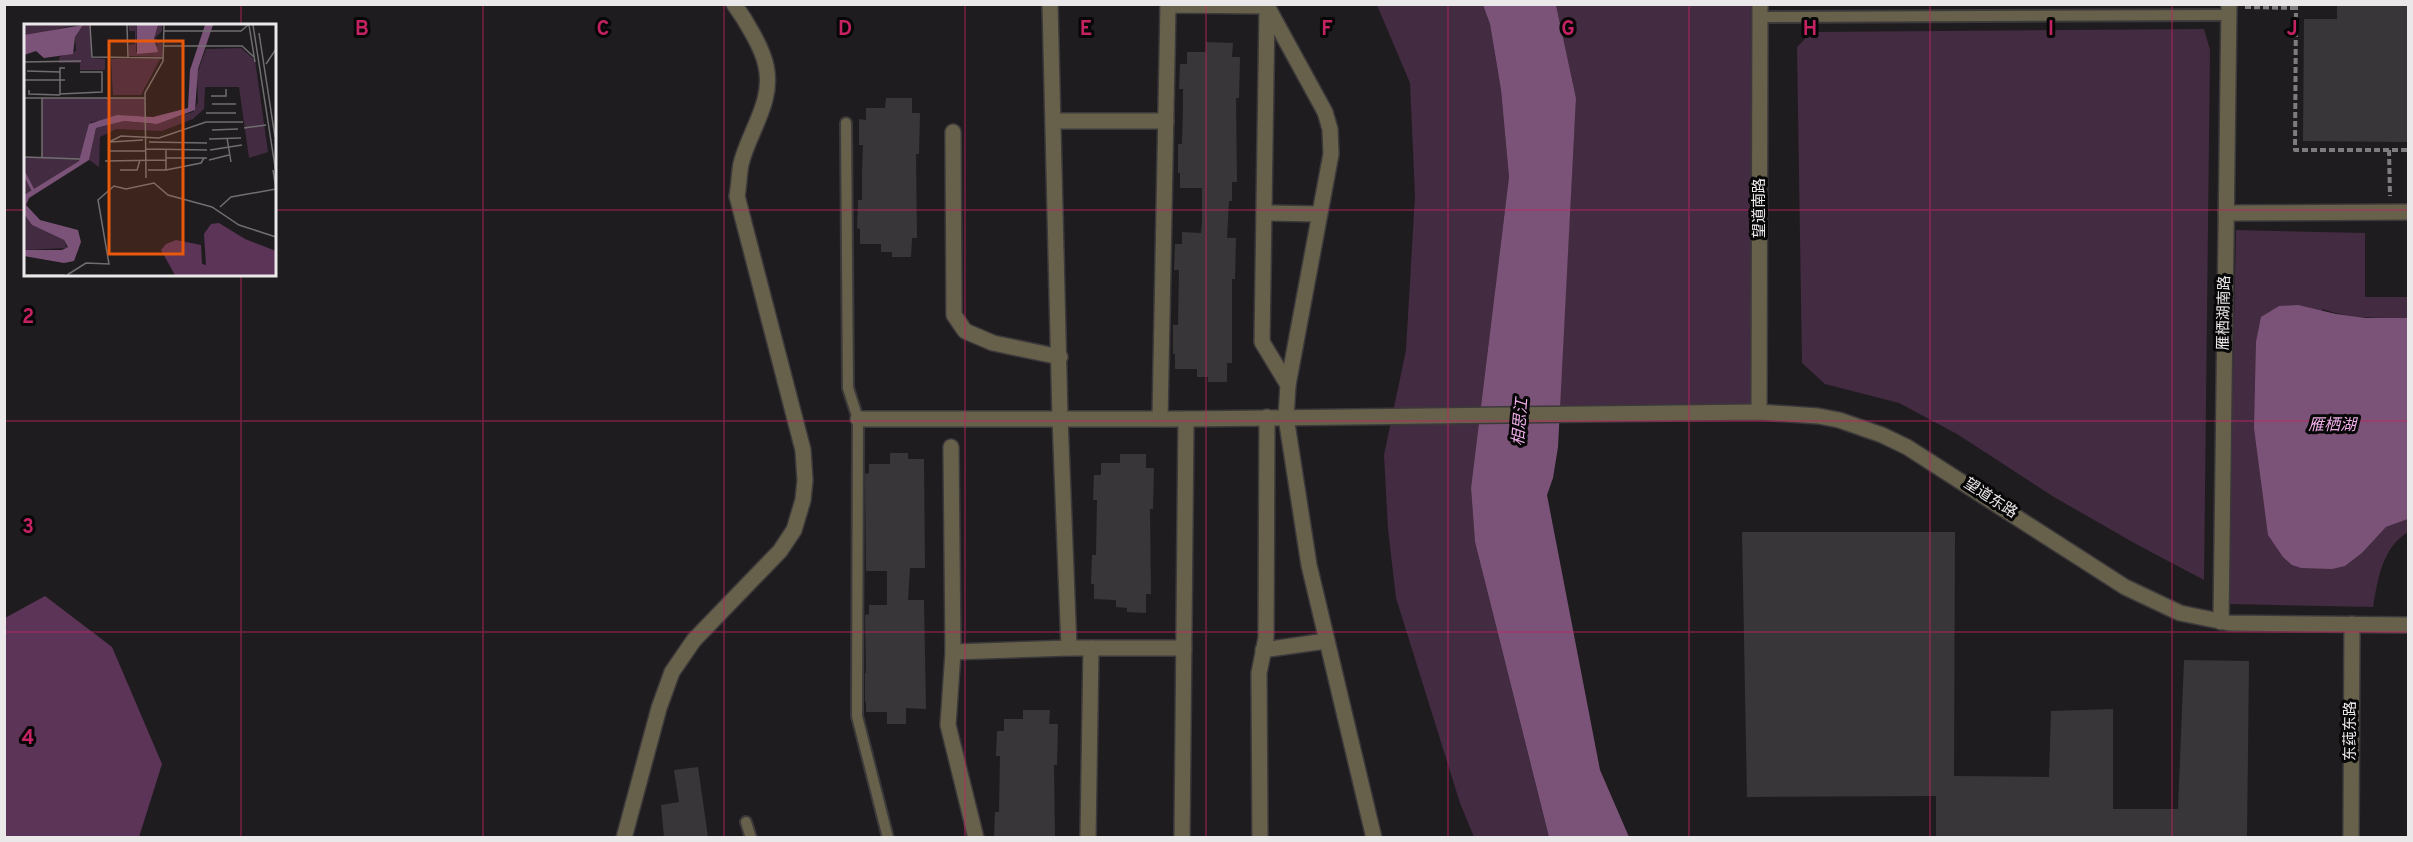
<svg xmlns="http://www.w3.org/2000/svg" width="2413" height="842" viewBox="0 0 2413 842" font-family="Overpass,'Noto Sans SC',sans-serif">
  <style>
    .green { fill: #432b41 }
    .forest { fill: #5c3458 }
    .water { fill: #7c5378 }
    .building { fill: #393639 }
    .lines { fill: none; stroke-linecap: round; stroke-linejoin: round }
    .service-casing { stroke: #3c393b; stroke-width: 14 }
    .minor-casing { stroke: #3c393b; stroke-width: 18 }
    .path { stroke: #7f7c7e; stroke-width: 4; stroke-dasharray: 6 3; stroke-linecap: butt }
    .service { stroke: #67614b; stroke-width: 10 }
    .minor { stroke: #67614b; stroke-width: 15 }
    .grid { fill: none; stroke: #c42262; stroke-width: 1.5; stroke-opacity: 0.55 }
    .labels { text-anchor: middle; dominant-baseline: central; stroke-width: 6; stroke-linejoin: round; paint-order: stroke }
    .street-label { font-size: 15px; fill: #ebe8ea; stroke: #080708 }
    .water-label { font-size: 16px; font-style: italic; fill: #efaee8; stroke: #080708 }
    .inset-river { fill: none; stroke: #7c5378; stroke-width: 3 }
    .inset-road { fill: none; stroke: #716e70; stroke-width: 1.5 }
    .view { fill: #e8590c; fill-opacity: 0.15; stroke: #e8590c; stroke-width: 3 }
    .inset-edge { fill: none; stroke: #ebe8ea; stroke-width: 3 }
    .grid-label { font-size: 20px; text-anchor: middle; font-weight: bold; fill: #c42262; stroke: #080708; stroke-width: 6; stroke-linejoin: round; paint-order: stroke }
  </style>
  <rect width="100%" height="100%" fill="#1f1c1f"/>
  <g class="green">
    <path d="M 1377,5 L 1483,5 L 1490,24 L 1501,90 L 1509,177 L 1471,488 L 1475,542 L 1549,837 L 1474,837 L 1460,803 L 1396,598 L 1388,529 L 1384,455 L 1406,350 L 1415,196 L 1410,83 Z"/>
    <path d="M 1556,5 L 1760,5 L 1759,412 L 1559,414 L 1576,98 Z"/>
    <path d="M 2204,29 L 2210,50 L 2204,580 L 2136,544 L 2054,497 L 1957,434 L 1899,403 L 1825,384 L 1802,363 L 1797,47 L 1812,32 Z"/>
    <path d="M 2236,230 L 2365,233 L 2365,297 L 2408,297 L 2408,318 C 2379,318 2350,319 2322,309 L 2345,566 L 2362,553 L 2386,527 L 2408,519 L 2408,532 C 2382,548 2378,579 2373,607 L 2228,604 Z"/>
  </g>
  <path class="forest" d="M 45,596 L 112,647 L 162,764 L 139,837 L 5,837 L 5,618 Z"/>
  <g class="water">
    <path d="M 1483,5 L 1556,5 L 1576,98 L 1558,447 L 1553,478 L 1547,495 L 1600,770 L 1629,837 L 1549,837 L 1475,542 L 1471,488 L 1509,177 L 1501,90 L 1490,24 Z"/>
    <path d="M 2298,305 L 2336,314 L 2366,318 L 2408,318 L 2408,519 L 2386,527 L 2362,553 L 2345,566 L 2332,569 L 2301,568 L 2292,565 L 2283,557 L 2268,535 L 2254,428 L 2256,342 L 2261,317 L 2279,306 Z"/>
  </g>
  <g class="building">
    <path d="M 2337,4 L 2409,4 L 2409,142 L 2303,141 L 2304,19 L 2337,19 Z"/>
    <path d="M 1206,42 L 1233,43 L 1232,57 L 1240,57 L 1239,98 L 1236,98 L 1237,182 L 1232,182 L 1232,201 L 1229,201 L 1227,238 L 1236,238 L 1235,279 L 1232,279 L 1232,363 L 1227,363 L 1227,382 L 1208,382 L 1208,377 L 1197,377 L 1197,369 L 1175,369 L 1175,354 L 1173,354 L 1173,325 L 1178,325 L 1179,270 L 1174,270 L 1175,244 L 1182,244 L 1182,232 L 1201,233 L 1202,223 L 1202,188 L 1180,188 L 1180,173 L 1178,173 L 1178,144 L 1182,144 L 1183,107 L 1183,89 L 1179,89 L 1180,64 L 1187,64 L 1187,52 L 1206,52 Z"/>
    <path d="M 886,98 L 912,98 L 912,113 L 920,113 L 919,154 L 916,154 L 917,238 L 912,238 L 911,257 L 892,257 L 892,252 L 881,252 L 881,244 L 860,244 L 860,229 L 857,228 L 858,200 L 862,200 L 862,172 L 863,145 L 859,145 L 859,119 L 866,120 L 866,108 L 885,108 Z"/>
    <path d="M 890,453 L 908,453 L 908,459 L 924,459 L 925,568 L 910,568 L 908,600 L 924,600 L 926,709 L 906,708 L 906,724 L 887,724 L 887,712 L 866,712 L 866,702 L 865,702 L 865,673 L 866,673 L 865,615 L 869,614 L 869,605 L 887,605 L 887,571 L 866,571 L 865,474 L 869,473 L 869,464 L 890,464 Z"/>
    <path d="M 1120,454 L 1146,454 L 1146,468 L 1154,468 L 1153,509 L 1150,509 L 1151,594 L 1146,594 L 1146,613 L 1127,612 L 1127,608 L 1116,607 L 1116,600 L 1094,599 L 1094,584 L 1091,584 L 1092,555 L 1096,555 L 1097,500 L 1093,500 L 1094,475 L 1101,475 L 1101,463 L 1120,463 Z"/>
    <path d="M 1742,532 L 1955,532 L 1954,776 L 2049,777 L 2051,711 L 2113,709 L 2113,809 L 2178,809 L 2184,660 L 2249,661 L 2247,837 L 1936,837 L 1936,796 L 1747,797 Z"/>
    <path d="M 1023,710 L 1050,710 L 1049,724 L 1058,724 L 1057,765 L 1054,765 L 1055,837 L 994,837 L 995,812 L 999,812 L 1000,756 L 996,756 L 997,731 L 1004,731 L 1004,719 L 1023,719 Z"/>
    <path d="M 698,767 L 708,837 L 664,837 L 661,805 L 679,802 L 674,770 Z"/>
  </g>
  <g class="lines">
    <g class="service-casing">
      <g id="service">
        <path d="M 1760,17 L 2229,15"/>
        <path d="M 846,123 L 848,388 L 858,419 L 857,716 L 888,838"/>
        <path d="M 746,822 L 751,838"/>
      </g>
    </g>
    <g class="minor-casing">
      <g id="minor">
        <path d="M 1050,4 L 1060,418 L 1069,648"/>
        <path d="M 1267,9 L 1262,342 L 1288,385"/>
        <path d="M 1053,121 L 1166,121"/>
        <path d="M 953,132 L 954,315 L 965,331 L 993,343 L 1060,357"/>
        <path d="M 1264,213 L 1319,214"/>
        <path d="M 2226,213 L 2408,212"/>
        <path d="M 1759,412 L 1760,4"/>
        <path d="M 858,419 L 1186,419 L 1759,412 L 1818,416 L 1839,420 L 1882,435 L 1907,447 L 2125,587 L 2180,613 L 2229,623 L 2408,625"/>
        <path d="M 1160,419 L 1168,5 L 1267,6 L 1325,112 L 1330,129 L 1331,154 L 1288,385 L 1286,417 L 1309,565 L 1374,838"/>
        <path d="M 951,447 L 953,652 L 1069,648 L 1184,648"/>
        <path d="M 2221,622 L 2229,4"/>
        <path d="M 1263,650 L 1326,641"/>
        <path d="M 953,652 L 948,725 L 976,838"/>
        <path d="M 624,838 L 659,708 L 672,672 L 694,640 L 780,551 L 794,530 L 803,500 L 805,480 L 803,450 L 737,196 C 739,186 739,174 741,164 C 749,131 774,102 766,66 C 763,49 745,19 734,4"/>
        <path d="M 1088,838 L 1091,648"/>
        <path d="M 1182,838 L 1186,419"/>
        <path d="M 1260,838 L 1259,673 L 1266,638 L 1267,417"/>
        <path d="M 2351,838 L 2352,624"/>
      </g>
    </g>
    <g class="path">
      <path d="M 2296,4 L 2295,150 L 2408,150"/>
      <path d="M 2245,7 L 2296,8"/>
      <path d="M 2389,150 L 2390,196"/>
    </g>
    <use href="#service" class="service"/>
    <use href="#minor" class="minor"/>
  </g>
  <path class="grid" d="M 241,4 L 241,26M 483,4 L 483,838M 724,4 L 724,838M 965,4 L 965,838M 1206,4 L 1206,838M 1448,4 L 1448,838M 1689,4 L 1689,838M 1930,4 L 1930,838M 2172,4 L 2172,838M 4,210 L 26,210M 274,210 L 2408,210M 241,274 L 241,838M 4,421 L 2408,421M 4,632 L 2408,632"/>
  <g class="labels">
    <g class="street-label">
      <text transform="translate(1760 208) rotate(-90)">望道南路</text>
      <text transform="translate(2225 313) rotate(-89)">雁栖湖南路</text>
      <text transform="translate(1990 499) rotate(33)">望道东路</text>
      <text transform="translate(2351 731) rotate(-90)">东莼东路</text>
    </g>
    <g class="water-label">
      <text transform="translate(1521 422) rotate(-85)">相思江</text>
      <text x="2332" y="426">雁栖湖</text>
    </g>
  </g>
  <g transform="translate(24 24)">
    <rect width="252" height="252" fill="#1f1c1f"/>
    <path d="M 0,1 L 51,1 L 4,12 L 0,11 ZM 59,1 L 67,1 L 67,34 L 81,35 L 81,46 L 56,46 L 56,39 L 35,39 L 35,33 L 52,27 L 51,13 ZM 105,1 L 113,2 L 112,28 L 134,21 L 130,16 L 131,11 L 134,1 L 138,1 L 138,7 L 131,14 L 138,20 L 138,33 L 105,32 L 105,21 L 111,20 L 111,7 L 105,7 ZM 217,24 L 231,36 L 244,128 L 225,134 L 215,63 L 181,63 L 180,85 L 169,95 L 138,107 L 92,105 L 76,113 L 75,143 L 65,136 L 72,104 L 100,97 L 128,100 L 169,88 L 174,78 L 173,50 L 182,25 ZM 87,35 L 136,35 L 117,71 L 89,71 ZM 18,74 L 121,74 L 121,92 L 67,98 L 55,137 L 0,171 L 0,133 L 18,134 ZM 0,190 L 8,201 L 40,216 L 43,224 L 0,226 Z" fill="#432b41"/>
    <path d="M 195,199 L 221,215 L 252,227 L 252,251 L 151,251 L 137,226 L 142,220 L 152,216 L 177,221 L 178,240 L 182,241 L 180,210 L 187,200 Z" fill="#5c3458"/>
    <path d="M 59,1 L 51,13 L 49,30 L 20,34 L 12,27 L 0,31 L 0,11 ZM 113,1 L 134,1 L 130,15 L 134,28 L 113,30 ZM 181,1 L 189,1 L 174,45 L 171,86 L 133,100 L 100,97 L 72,104 L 65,136 L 5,174 L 2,181 L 16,196 L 54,206 L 57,218 L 50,237 L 40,239 L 0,232 L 0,226 L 38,226 L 44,223 L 40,216 L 8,201 L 0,190 L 0,171 L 55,137 L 65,100 L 93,91 L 129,93 L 164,84 L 166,46 Z" fill="#7c5378"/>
    <path class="inset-river" d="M 0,149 L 10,168"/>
    <path class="inset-road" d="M 66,1 L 68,33 L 139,34M 103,1 L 104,33M 225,1 L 231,38M 229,1 L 252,149M 140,7 L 217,7 L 224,1M 235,9 L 251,113M 140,22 L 218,22 L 230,33M 0,38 L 57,37M 242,40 L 252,25M 41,44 L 36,44 L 36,70 L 78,68 L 78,48 L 56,48M 3,47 L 36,48M 0,56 L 41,56M 5,66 L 5,70 L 36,71M 187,72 L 202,72 L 202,65M 0,74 L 121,74M 18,74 L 18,134M 188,80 L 212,80M 182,89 L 212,89M 220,104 L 242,101M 188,106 L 214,105M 203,114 L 207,138M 185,115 L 217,114M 86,118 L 119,116M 125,118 L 183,119M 122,125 L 183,126M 186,126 L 218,121M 122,127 L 85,127 L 85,118 L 97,112 L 135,114 L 182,98 L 219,98M 0,133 L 56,135M 142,134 L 183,134M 185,136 L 205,131M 81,137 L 142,136M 96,146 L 113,146 L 116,136M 124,146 L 142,146 L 142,125M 142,146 L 177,139 L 180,134M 249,146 L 252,166M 122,154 L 121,69 L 139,37 L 140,1M 196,183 L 207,173 L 252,165M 2,251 L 41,251M 43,251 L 62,239 L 85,240 L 74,176 L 90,162 L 102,165 L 130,159 L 144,171 L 188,183 L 215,201 L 252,213"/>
    <path class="view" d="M 85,17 L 159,17 L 159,230 L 85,230 Z"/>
    <rect width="252" height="252" class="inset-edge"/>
  </g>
  <g class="grid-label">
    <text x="362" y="35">B</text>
    <text x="603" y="35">C</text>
    <text x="845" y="35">D</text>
    <text x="1086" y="35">E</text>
    <text x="1327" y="35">F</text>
    <text x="1568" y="35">G</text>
    <text x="1810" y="35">H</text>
    <text x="2051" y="35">I</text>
    <text x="2292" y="35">J</text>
    <text x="28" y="323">2</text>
    <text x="28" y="533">3</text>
    <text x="28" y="744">4</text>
  </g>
  <rect width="2413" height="842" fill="none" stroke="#ebe8ea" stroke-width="12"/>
</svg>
